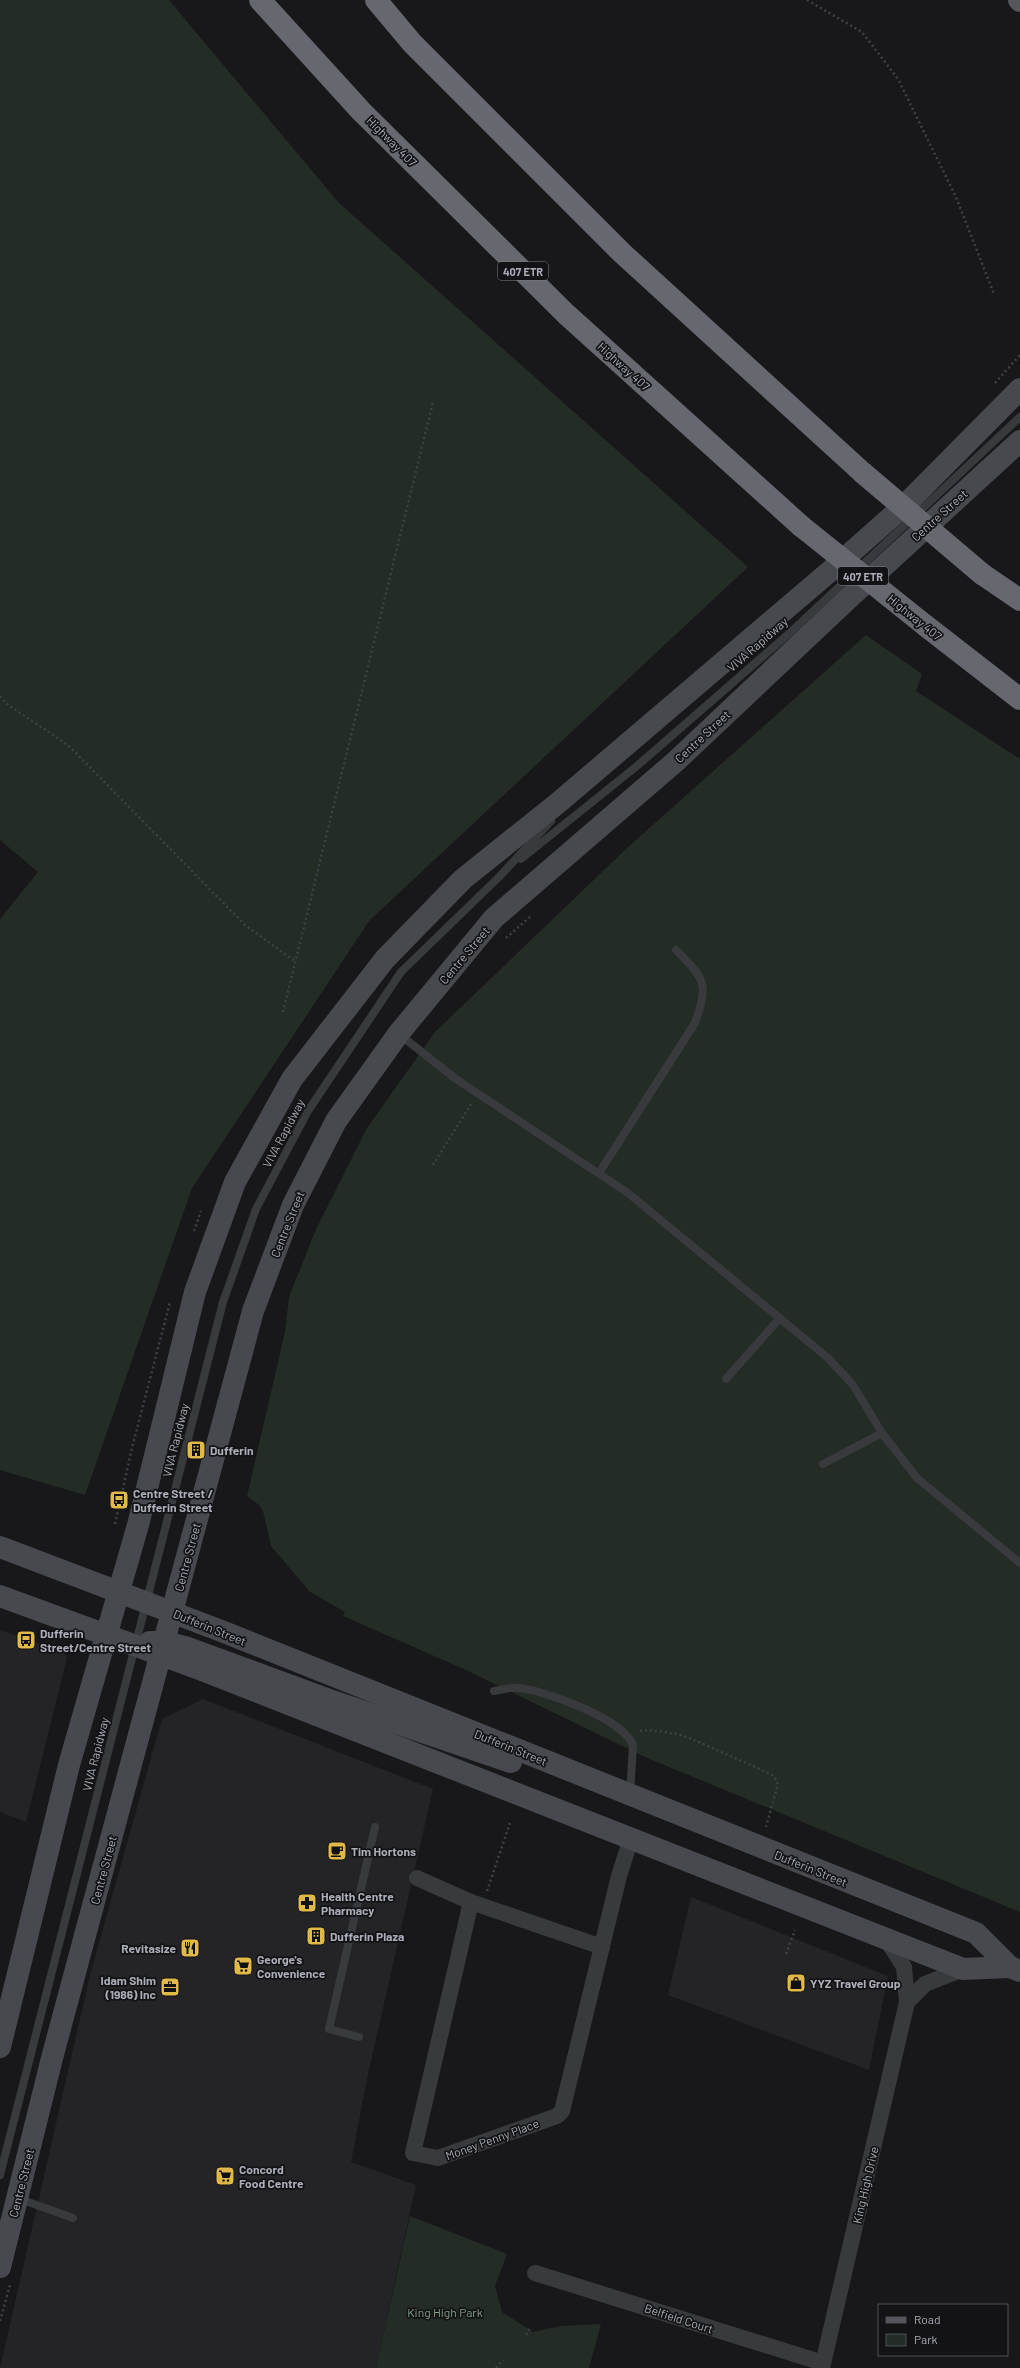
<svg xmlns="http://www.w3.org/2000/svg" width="1020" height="2368" viewBox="0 0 1020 2368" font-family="Barlow,sans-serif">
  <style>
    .built { fill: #242427 }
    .green { fill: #242c26 }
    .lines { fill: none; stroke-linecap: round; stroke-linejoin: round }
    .path { stroke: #3f4145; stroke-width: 2.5; stroke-dasharray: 2 3; stroke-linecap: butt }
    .service { stroke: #393a3e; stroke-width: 8 }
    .minor { stroke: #393a3e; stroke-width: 16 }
    .secondary { stroke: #47494e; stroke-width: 22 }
    .primary { stroke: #56575d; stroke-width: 22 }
    .motorway { stroke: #66676f; stroke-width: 22 }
    .motorway-bridge { stroke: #66676f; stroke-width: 22 }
    .labels { text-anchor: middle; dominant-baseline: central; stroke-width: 3.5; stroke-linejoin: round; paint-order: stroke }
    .shield { fill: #131315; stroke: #7d8087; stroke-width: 1 }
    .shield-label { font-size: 11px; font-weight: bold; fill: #abaeb8 }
    .street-label { font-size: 12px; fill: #abaeb8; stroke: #131315 }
    .poi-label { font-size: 12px; font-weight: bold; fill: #abaeb8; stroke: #131315; text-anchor: start }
    .park-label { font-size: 12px; fill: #84a188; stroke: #131315 }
  </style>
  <rect width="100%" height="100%" fill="#18181a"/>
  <g class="built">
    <path d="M 0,1630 L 65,1653 L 67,1658 L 26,1822 L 0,1812 Z"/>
    <path d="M 203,1699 L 433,1789 L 368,2074 L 351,2162 L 416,2185 L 376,2368 L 0,2368 L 91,1971 L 162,1719 Z"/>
    <path d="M 691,1897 L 888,1976 L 869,2070 L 668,1995 Z"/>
  </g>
  <g class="green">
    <path d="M 0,0 L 169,0 L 338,202 L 748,567 L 369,921 L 192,1188 L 85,1495 L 0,1470 L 0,919 L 38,872 L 0,840 Z"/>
    <path d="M 866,635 L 922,674 L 916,691 L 1020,759 L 1020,1912 L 645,1757 L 466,1670 L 343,1616 L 345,1612 L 310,1592 L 271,1546 L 263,1511 L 259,1505 L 247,1496 L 285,1332 L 289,1297 L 317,1227 L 367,1128 L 435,1032 L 627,848 Z"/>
    <path d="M 410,2216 L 507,2254 L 495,2286 L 502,2312 L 533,2332 L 561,2326 L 601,2324 L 589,2368 L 376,2368 Z"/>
  </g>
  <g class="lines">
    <g class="path">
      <path d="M 807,0 L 862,32 L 898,79 L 956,197 L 994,294"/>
      <path d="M 995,383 L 1020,355"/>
      <path d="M 0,696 L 8,705 L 68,745 L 245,925 L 296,962"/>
      <path d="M 506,938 L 531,916"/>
      <path d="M 283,1012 L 433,402"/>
      <path d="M 433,1165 L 471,1104"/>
      <path d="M 194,1231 L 201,1211"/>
      <path d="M 115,1524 L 132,1448 L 170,1302"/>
      <path d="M 640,1731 L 648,1730 L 678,1734 L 699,1742 L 766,1772 L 774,1776 L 778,1784 L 766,1827"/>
      <path d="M 487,1891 L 510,1823"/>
      <path d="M 786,1954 L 795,1930"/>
      <path d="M 0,2321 L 10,2285"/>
      <path d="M 526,2335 L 531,2326"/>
      <path d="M 496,2368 L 503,2360"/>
    </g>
    <g class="service">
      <path d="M 521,859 L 637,766 L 792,631 L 1020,417"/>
      <path d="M 399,1034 L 456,1079 L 628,1193 L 828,1358 L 853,1385 L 882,1433 L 917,1478 L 1020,1563"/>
      <path d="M 599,1173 L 695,1023 C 709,984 705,979 676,950"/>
      <path d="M 726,1379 L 780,1318"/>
      <path d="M 823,1464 L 882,1433"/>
      <path d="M 494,1691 C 501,1690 510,1687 518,1688 C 545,1690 623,1719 633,1745 L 630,1794"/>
      <path d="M 359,2037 L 329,2029 L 375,1827"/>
      <path d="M 0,2175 L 223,1302 L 256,1209 L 308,1111 L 401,972 L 499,877 L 551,821"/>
      <path d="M 17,2198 L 73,2218"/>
    </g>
    <g class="minor">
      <path d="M 417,1878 L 471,1902 L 602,1947"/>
      <path d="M 471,1902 L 413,2153 L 438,2158 L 557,2116 L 562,2111 L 619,1876 L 631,1838"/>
      <path d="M 907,2002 L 925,1984 L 963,1969"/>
      <path d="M 535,2273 L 823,2363"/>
      <path d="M 822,2368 L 907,2002 L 904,1967 L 885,1937"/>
    </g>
    <g class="secondary">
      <path d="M 0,1547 L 224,1632 L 976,1933 L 1010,1967 L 1020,1971"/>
      <path d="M 0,1596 L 202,1670 L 963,1969 L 1010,1967"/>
      <path d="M 150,1642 L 165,1642 L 188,1648 L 335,1702 L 511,1762"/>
      <path d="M 0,2047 L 69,1765 L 138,1525 L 195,1292 L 235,1182 L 292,1079 L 385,959 L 463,879 L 558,803 L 836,566 L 907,503 L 1020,389"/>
      <path d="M 0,2267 L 52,2058 L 253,1311 L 293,1205 L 336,1121 L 399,1033 L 494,918 L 675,762 L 850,597 L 1020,441"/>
    </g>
    <path class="primary" d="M 1019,0 L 1020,1"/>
    <g class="motorway">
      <path d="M 260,0 L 361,111 L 566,314 L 801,526"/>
      <path d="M 376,0 L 412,43 L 622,253 L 863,473"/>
      <path d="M 982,574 L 1020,600"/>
      <path d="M 926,626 L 1020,699"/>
    </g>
    <g class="motorway-bridge">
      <path d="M 863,473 L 982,574"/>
      <path d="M 801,526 L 926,626"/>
    </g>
  </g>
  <defs>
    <g id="building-square" transform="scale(1)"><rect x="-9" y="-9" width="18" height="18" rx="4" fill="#e1b949" stroke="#131315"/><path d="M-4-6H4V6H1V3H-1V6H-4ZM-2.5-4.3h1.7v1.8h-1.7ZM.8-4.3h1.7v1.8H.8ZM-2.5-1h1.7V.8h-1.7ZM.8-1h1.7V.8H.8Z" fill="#111"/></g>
    <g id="bus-square" transform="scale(1)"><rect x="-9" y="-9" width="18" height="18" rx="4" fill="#e1b949" stroke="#131315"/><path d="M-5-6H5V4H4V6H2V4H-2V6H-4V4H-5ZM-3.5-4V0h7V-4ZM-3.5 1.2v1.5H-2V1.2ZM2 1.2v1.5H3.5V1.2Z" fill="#111"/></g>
    <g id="cafe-square" transform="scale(1)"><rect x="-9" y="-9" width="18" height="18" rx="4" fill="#e1b949" stroke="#131315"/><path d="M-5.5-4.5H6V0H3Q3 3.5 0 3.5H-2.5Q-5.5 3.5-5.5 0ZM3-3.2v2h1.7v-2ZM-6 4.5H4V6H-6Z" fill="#111"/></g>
    <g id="pharmacy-square" transform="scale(1)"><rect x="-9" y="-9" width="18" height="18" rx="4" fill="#e1b949" stroke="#131315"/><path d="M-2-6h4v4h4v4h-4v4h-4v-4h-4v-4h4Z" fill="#111"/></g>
    <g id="restaurant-square" transform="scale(1)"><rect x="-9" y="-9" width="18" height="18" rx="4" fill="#e1b949" stroke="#131315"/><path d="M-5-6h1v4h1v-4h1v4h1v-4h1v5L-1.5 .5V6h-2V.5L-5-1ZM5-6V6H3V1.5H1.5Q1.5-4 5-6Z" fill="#111"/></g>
    <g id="supermarket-square" transform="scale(1)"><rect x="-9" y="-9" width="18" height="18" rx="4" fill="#e1b949" stroke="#131315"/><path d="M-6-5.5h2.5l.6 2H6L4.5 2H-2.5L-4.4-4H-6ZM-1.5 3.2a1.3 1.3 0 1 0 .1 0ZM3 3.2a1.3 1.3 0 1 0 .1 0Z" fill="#111"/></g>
    <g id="shop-square" transform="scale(1)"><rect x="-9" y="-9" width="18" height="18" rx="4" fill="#e1b949" stroke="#131315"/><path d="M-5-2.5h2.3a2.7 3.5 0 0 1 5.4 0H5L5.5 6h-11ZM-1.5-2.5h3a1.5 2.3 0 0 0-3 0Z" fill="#111"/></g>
    <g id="office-square" transform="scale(1)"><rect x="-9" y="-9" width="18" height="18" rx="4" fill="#e1b949" stroke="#131315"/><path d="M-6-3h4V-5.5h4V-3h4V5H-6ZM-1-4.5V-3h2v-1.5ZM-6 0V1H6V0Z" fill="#111"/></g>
  </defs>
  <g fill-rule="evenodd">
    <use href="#building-square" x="196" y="1450"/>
    <use href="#bus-square" x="119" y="1500"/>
    <use href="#bus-square" x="26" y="1640"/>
    <use href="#cafe-square" x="337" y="1851"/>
    <use href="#pharmacy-square" x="307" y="1903"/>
    <use href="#building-square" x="316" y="1936"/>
    <use href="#restaurant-square" x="190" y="1948"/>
    <use href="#supermarket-square" x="243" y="1966"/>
    <use href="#shop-square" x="796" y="1983"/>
    <use href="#office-square" x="170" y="1987"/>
    <use href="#supermarket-square" x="225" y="2176"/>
  </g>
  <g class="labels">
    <g class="shield">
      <rect x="498" y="262" width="50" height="18" rx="3"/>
      <rect x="838" y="567" width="50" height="18" rx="3"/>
    </g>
    <g class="shield-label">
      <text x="523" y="271">407 ETR</text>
      <text x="863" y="576">407 ETR</text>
    </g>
    <g class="street-label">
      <text transform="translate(392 141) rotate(45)">Highway 407</text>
      <text transform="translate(624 366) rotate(42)">Highway 407</text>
      <text transform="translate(939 515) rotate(-42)">Centre Street</text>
      <text transform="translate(915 617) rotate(39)">Highway 407</text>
      <text transform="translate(757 644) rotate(-41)">VIVA Rapidway</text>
      <text transform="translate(702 736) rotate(-43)">Centre Street</text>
      <text transform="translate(464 955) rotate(-50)">Centre Street</text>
      <text transform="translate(283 1133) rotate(-62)">VIVA Rapidway</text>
      <text transform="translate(287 1224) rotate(-68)">Centre Street</text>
      <text transform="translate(175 1440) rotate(-76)">VIVA Rapidway</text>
      <text transform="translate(187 1557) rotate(-75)">Centre Street</text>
      <text transform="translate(210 1627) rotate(22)">Dufferin Street</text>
      <text transform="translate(511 1747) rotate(22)">Dufferin Street</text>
      <text transform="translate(95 1754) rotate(-76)">VIVA Rapidway</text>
      <text transform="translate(811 1868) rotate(22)">Dufferin Street</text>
      <text transform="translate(103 1870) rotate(-75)">Centre Street</text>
      <text transform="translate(492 2139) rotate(-20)">Money Penny Place</text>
      <text transform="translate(21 2183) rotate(-76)">Centre Street</text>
      <text transform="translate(865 2185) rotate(-77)">King High Drive</text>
      <text transform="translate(679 2318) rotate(18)">Belfield Court</text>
    </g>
    <g class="poi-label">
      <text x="210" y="1450">Dufferin</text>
      <text x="133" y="1493">Centre Street /<tspan x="133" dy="14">Dufferin Street</tspan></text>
      <text x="40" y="1633">Dufferin<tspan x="40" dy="14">Street/Centre Street</tspan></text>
      <text x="351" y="1851">Tim Hortons</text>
      <text x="321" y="1896">Health Centre<tspan x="321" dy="14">Pharmacy</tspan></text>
      <text x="330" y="1936">Dufferin Plaza</text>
      <text x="176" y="1948" text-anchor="end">Revitasize</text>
      <text x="257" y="1959">George's<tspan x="257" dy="14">Convenience</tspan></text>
      <text x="156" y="1980" text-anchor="end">Idam Shim<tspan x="156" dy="14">(1986) Inc</tspan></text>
      <text x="810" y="1983">YYZ Travel Group</text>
      <text x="239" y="2169">Concord<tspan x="239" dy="14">Food Centre</tspan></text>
    </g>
    <g class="park-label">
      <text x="445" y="2312">King High Park</text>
    </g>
  </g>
  <rect x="878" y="2304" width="130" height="52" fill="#131315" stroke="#505156"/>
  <rect x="886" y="2317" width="20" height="6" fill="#56575d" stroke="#505156"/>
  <text x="914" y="2324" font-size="12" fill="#abaeb8">Road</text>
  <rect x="886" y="2334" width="20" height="12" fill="#242c26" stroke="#505156"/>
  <text x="914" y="2344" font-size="12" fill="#abaeb8">Park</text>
</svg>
